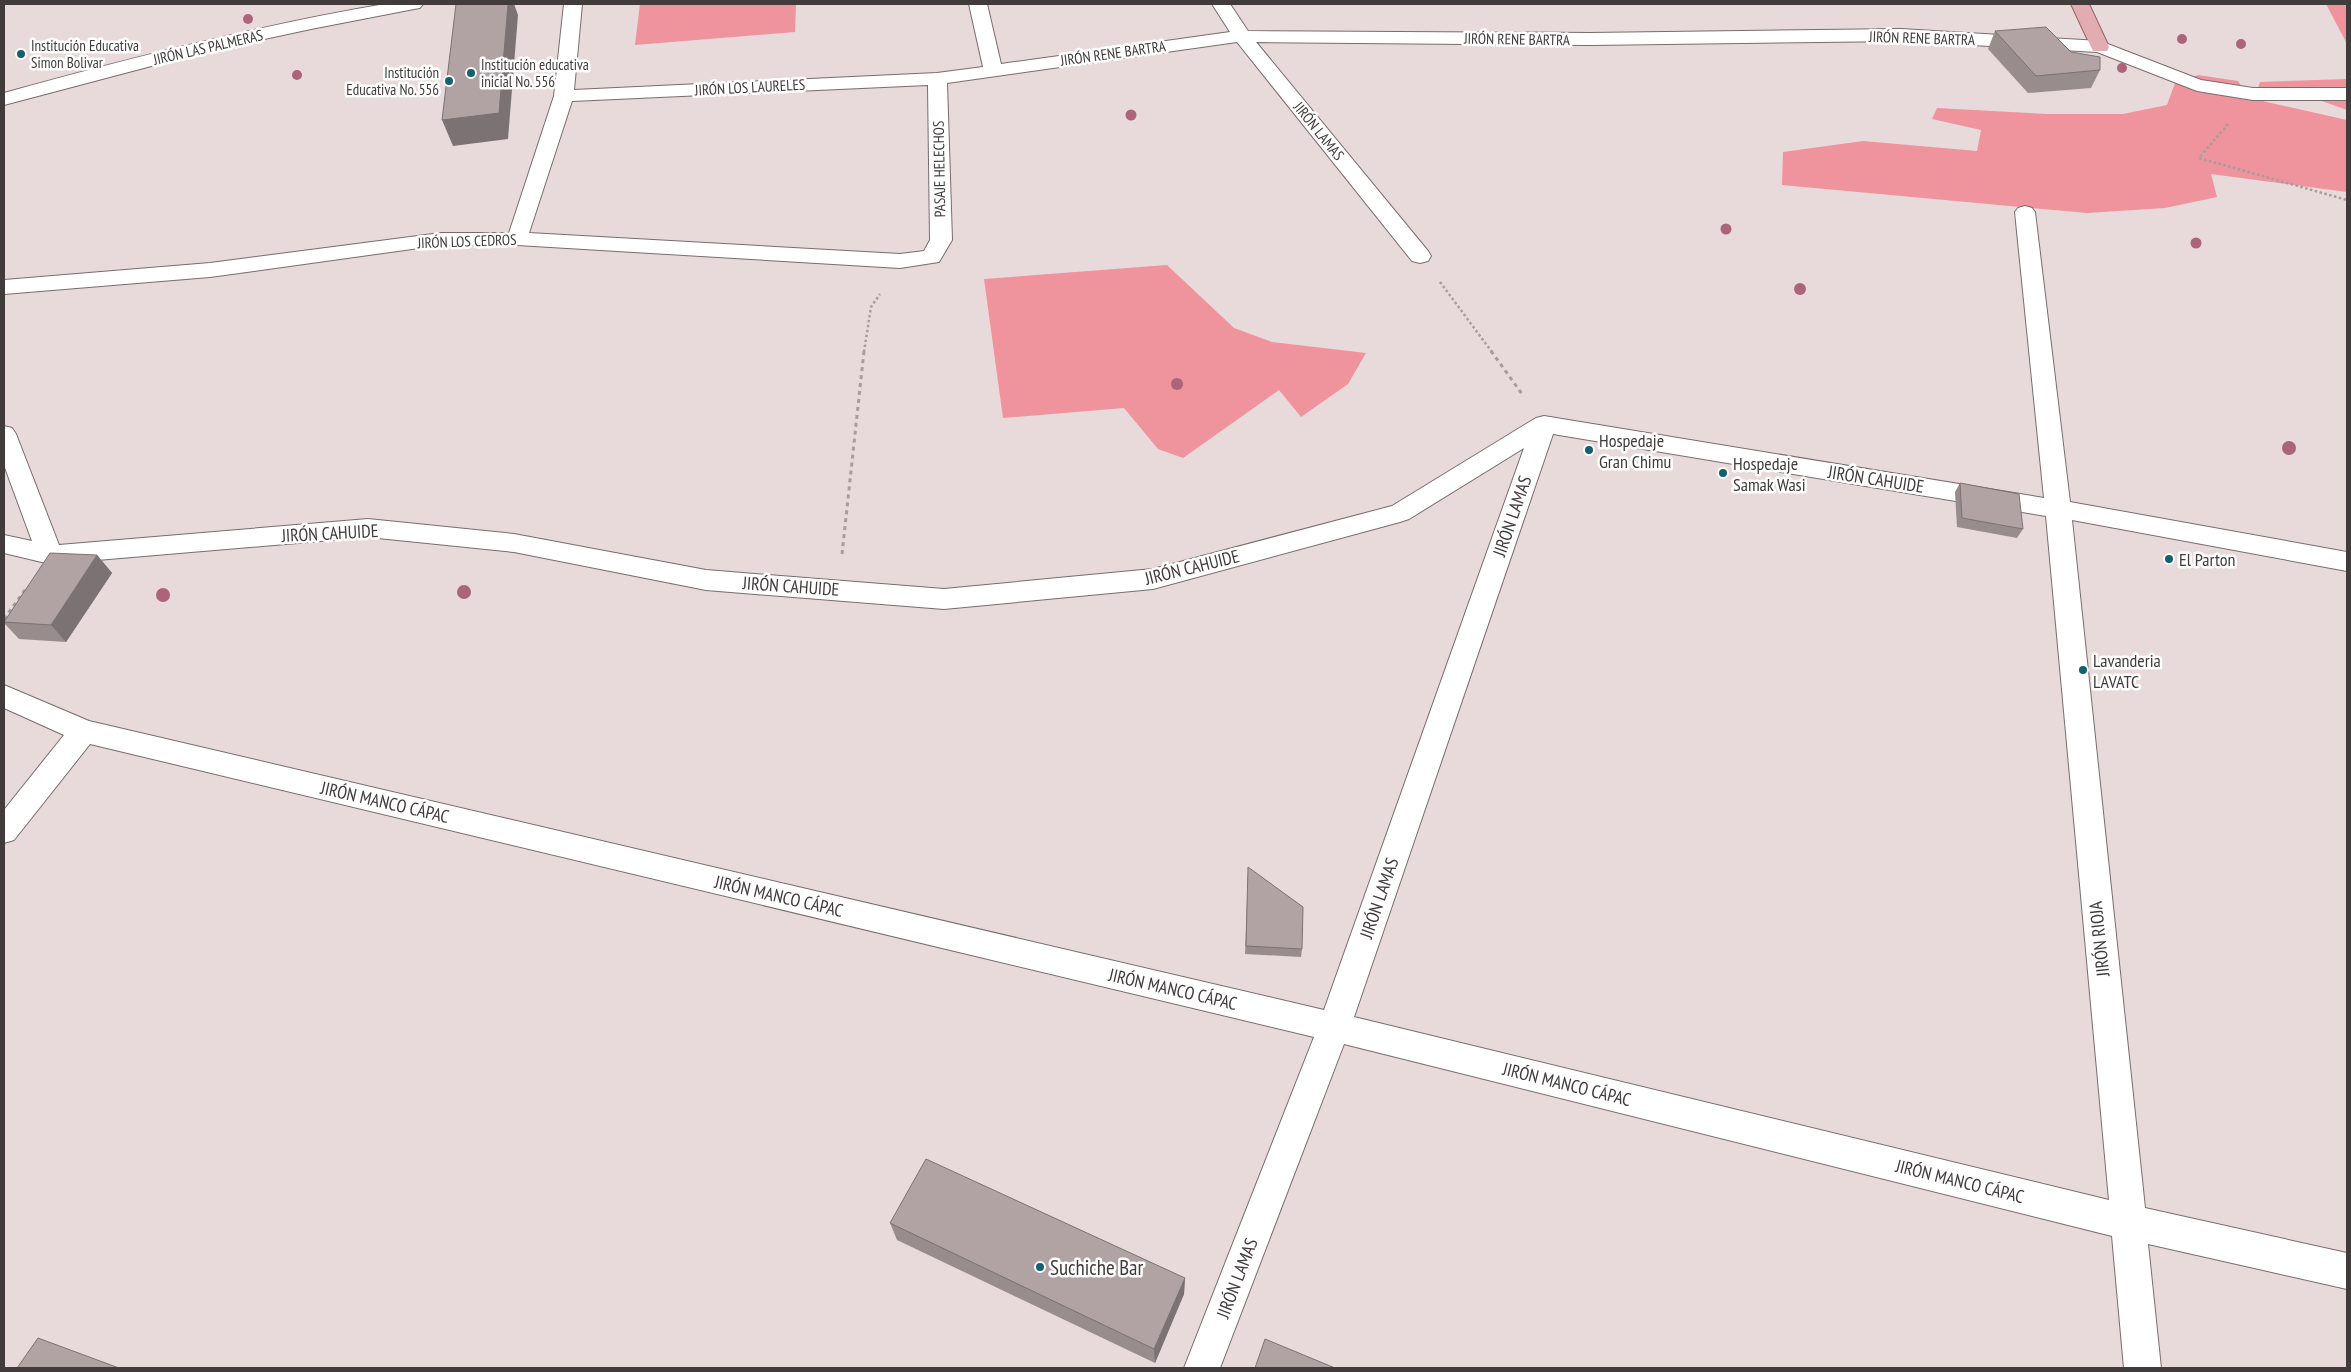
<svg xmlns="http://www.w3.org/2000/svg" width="2351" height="1372" viewBox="0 0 2351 1372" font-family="'PT Sans Narrow',sans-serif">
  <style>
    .green { fill: #ef939c }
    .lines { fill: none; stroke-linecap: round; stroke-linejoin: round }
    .minor-casing { stroke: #796c6d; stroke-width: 2 }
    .major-casing { stroke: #9c6167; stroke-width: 2 }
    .path-far1 { stroke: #a89d9e; stroke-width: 2.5; stroke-dasharray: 2.5 2.5; stroke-linecap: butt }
    .path { stroke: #a89d9e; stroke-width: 3; stroke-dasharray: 4 4; stroke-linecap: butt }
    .minor { fill: #fff; fill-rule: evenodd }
    .major { fill: #e1acb2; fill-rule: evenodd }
    .tree { fill: #ab6479 }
    .wall { fill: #988c8d }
    .shaded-wall { fill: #7c7273 }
    .building { fill: #b1a3a4; stroke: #7c7273 }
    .poi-dot { fill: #14606d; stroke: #fff; stroke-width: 2 }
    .labels { text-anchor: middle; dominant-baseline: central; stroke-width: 5; stroke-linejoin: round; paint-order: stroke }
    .far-street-label { font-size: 15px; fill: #413b3c; stroke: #fff }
    .far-poi-label { font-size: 15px; fill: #413b3c; stroke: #fff; text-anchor: start }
    .poi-label { font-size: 18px; fill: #413b3c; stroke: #fff; text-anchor: start }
    .street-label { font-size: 18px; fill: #413b3c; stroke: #fff }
    .near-poi-label { font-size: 21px; fill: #413b3c; stroke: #fff; text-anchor: start }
  </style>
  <rect width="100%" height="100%" fill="#e8dadb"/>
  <g class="green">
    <path d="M 640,4 L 796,4 L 795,32 L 635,45 Z"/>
    <path d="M 2326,4 L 2347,4 L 2347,44 Z"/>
    <path d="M 2198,75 L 2238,81 L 2249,98 L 2347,120 L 2347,192 L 2211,174 L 2217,197 L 2165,208 L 2087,213 L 1782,185 L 1783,152 L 1863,141 L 1977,151 L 1981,130 L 1932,119 L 1937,108 L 2048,114 L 2123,114 L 2167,105 L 2175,83 Z"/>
    <path d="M 2347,79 L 2347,110 L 2308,96 L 2257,91 L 2260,82 Z"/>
    <path d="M 1167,265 L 1234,328 L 1272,342 L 1366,353 L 1348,384 L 1301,417 L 1279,390 L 1183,458 L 1158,449 L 1124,408 L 1003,418 L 984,279 Z"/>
  </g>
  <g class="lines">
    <g class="minor-casing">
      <g id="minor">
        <path d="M 385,4 L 423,4 L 420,8 L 414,9 L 311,29 L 208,51 L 4,105 L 4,93 C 130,58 256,26 385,4 Z"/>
        <path d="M 564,4 L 582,4 L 574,90 L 937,73 L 983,67 L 969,4 L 987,4 L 1001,64 L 1230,32 L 1212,4 L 1230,4 L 1248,31 L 1590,33 L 1901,29 L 2100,41 L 2201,80 L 2253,88 L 2347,88 L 2347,100 L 2253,100 L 2197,91 L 2097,52 L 1901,41 L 1590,45 L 1256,42 L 1428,251 L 1431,256 L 1428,261 L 1420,263 L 1412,261 L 1237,42 L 947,83 L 952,240 L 939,262 L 900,268 L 517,245 L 441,245 L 210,277 L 4,294 L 4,280 L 210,263 L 441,233 L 509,233 L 554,96 ZM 928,85 L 930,240 L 924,251 L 900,254 L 529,233 L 572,101 Z"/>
        <path d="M 2025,206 L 2032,208 L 2035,212 L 2070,502 L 2347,552 L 2347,571 L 2072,520 L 2145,1208 L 2347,1253 L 2347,1289 L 2148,1244 L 2161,1368 L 2124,1368 L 2112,1236 L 1344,1044 L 1220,1368 L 1184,1368 L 1314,1037 L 90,744 L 14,840 L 4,843 L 4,810 L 64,735 L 4,708 L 4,685 L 89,721 L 1324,1010 L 1524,448 L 1409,519 L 1400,522 L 1153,589 L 944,609 L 706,590 L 514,552 L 368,537 L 50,564 L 4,553 L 4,535 L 32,541 L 4,465 L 4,426 L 12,428 L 16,434 L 59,545 L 368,519 L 514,534 L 706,570 L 944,589 L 1153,569 L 1392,506 L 1536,418 L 1544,416 L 2044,498 L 2015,212 L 2018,208 ZM 1553,434 L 2046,516 L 2109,1200 L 1354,1017 Z"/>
      </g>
    </g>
    <g class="major-casing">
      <path id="major" d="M 2071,4 L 2089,4 L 2109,47 L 2107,51 L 2093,51 Z"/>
    </g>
    <g class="path-far1">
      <path d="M 2228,124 L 2199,158 L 2347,200"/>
      <path d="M 1440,282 L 1492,352"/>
      <path d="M 864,352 L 871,307 L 880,294"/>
    </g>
    <g class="path">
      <path d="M 1491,351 L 1522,394"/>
      <path d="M 842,554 L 864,351"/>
      <path d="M 4,619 L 27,587"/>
    </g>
    <use href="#minor" class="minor"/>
    <use href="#major" class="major"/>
  </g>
  <g class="tree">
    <circle cx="248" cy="19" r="5"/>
    <circle cx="2182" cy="39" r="5"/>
    <circle cx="2241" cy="44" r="5"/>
    <circle cx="2122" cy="68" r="5"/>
    <circle cx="297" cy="75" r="5"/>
    <circle cx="1131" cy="115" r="5.5"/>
    <circle cx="1726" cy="229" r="5.5"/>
    <circle cx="2196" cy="243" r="5.5"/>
    <circle cx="1800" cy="289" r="6"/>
    <circle cx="1177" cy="384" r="6"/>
    <circle cx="2289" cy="448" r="7"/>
    <circle cx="464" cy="592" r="7"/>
    <circle cx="163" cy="595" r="7"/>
  </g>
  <g class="wall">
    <path d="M 1995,31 L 2071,52 L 2100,70 L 2091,88 L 2028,93 L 1988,49 Z"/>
    <path d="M 1960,483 L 2023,529 L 2017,538 L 1957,527 L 1955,492 Z"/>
    <path d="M 97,555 L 112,573 L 66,642 L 19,639 L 4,623 L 4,621 Z"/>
    <path d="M 1248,875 L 1302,949 L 1301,957 L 1245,954 Z"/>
    <path d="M 890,1223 L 1185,1278 L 1184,1294 L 1155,1363 L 897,1240 Z"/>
  </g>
  <g class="shaded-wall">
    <path d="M 508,4 L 514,4 L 518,15 L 508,139 L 453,146 L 442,120 Z"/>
    <path d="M 97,555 L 112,573 L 66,642 L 51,625 Z"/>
    <path d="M 1185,1278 L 1184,1294 L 1155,1363 L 1154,1349 Z"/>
  </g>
  <g class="building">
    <path d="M 456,4 L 508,4 L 499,113 L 442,120 Z"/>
    <path d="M 2046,27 L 2071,52 L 2100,57 L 2100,70 L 2036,76 L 1995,31 Z"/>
    <path d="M 1960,483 L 2019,494 L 2023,529 L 1962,518 Z"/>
    <path d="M 50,553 L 97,555 L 51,625 L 4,622 Z"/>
    <path d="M 1248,867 L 1303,907 L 1302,949 L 1246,946 Z"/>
    <path d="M 926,1159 L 1185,1278 L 1154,1349 L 890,1223 Z"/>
    <path d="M 38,1338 L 119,1368 L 17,1368 Z"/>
    <path d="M 1265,1339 L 1335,1368 L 1255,1368 Z"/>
  </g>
  <g class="poi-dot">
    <circle cx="21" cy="54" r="5"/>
    <circle cx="471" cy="73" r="5"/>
    <circle cx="449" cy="81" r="5"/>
    <circle cx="1589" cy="450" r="5"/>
    <circle cx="1723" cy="473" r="5"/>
    <circle cx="2169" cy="559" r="5"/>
    <circle cx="2083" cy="670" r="5"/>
    <circle cx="1040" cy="1267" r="5"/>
  </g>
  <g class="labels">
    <g class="far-street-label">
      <text transform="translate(1922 38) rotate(2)">JIRÓN RENE BARTRA</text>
      <text transform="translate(1517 39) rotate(1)">JIRÓN RENE BARTRA</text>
      <text transform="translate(208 47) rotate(-13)">JIRÓN LAS PALMERAS</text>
      <text transform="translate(1113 53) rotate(-8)">JIRÓN RENE BARTRA</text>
      <text transform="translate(750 87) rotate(-3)">JIRÓN LOS LAURELES</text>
      <text transform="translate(1319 131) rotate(51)">JIRÓN LAMAS</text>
      <text transform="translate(939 169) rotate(-91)">PASAJE HELECHOS</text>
      <text transform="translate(467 241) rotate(-2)">JIRÓN LOS CEDROS</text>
    </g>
    <g class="far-poi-label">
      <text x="31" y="45">Institución Educativa<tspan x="31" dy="17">Simon Bolivar</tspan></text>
      <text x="481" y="64">Institución educativa<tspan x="481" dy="17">inicial No. 556</tspan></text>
      <text x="439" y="72" text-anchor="end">Institución<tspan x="439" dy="17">Educativa No. 556</tspan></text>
    </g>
    <g class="poi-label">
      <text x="1599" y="440">Hospedaje<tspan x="1599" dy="21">Gran Chimu</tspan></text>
      <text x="1733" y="463">Hospedaje<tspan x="1733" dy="21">Samak Wasi</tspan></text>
      <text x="2179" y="559">El Parton</text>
      <text x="2093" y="660">Lavanderia<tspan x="2093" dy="21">LAVATC</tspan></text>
    </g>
    <g class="street-label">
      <text transform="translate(1876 479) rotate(9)">JIRÓN CAHUIDE</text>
      <text transform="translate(1512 516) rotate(-71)">JIRÓN LAMAS</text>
      <text transform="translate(330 533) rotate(-3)">JIRÓN CAHUIDE</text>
      <text transform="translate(1192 567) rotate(-14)">JIRÓN CAHUIDE</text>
      <text transform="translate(791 586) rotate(4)">JIRÓN CAHUIDE</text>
      <text transform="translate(385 802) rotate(13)">JIRÓN MANCO CÁPAC</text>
      <text transform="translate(779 896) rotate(13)">JIRÓN MANCO CÁPAC</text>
      <text transform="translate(1379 898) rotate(-71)">JIRÓN LAMAS</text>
      <text transform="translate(2099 939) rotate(-96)">JIRÓN RIOJA</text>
      <text transform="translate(1173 989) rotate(13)">JIRÓN MANCO CÁPAC</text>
      <text transform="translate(1567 1084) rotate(14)">JIRÓN MANCO CÁPAC</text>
      <text transform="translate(1960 1181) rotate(14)">JIRÓN MANCO CÁPAC</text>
      <text transform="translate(1237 1278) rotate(-69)">JIRÓN LAMAS</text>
    </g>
    <g class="near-poi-label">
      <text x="1050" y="1267">Suchiche Bar</text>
    </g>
  </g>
  <rect width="2351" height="1372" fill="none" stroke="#413b3c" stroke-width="10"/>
</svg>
